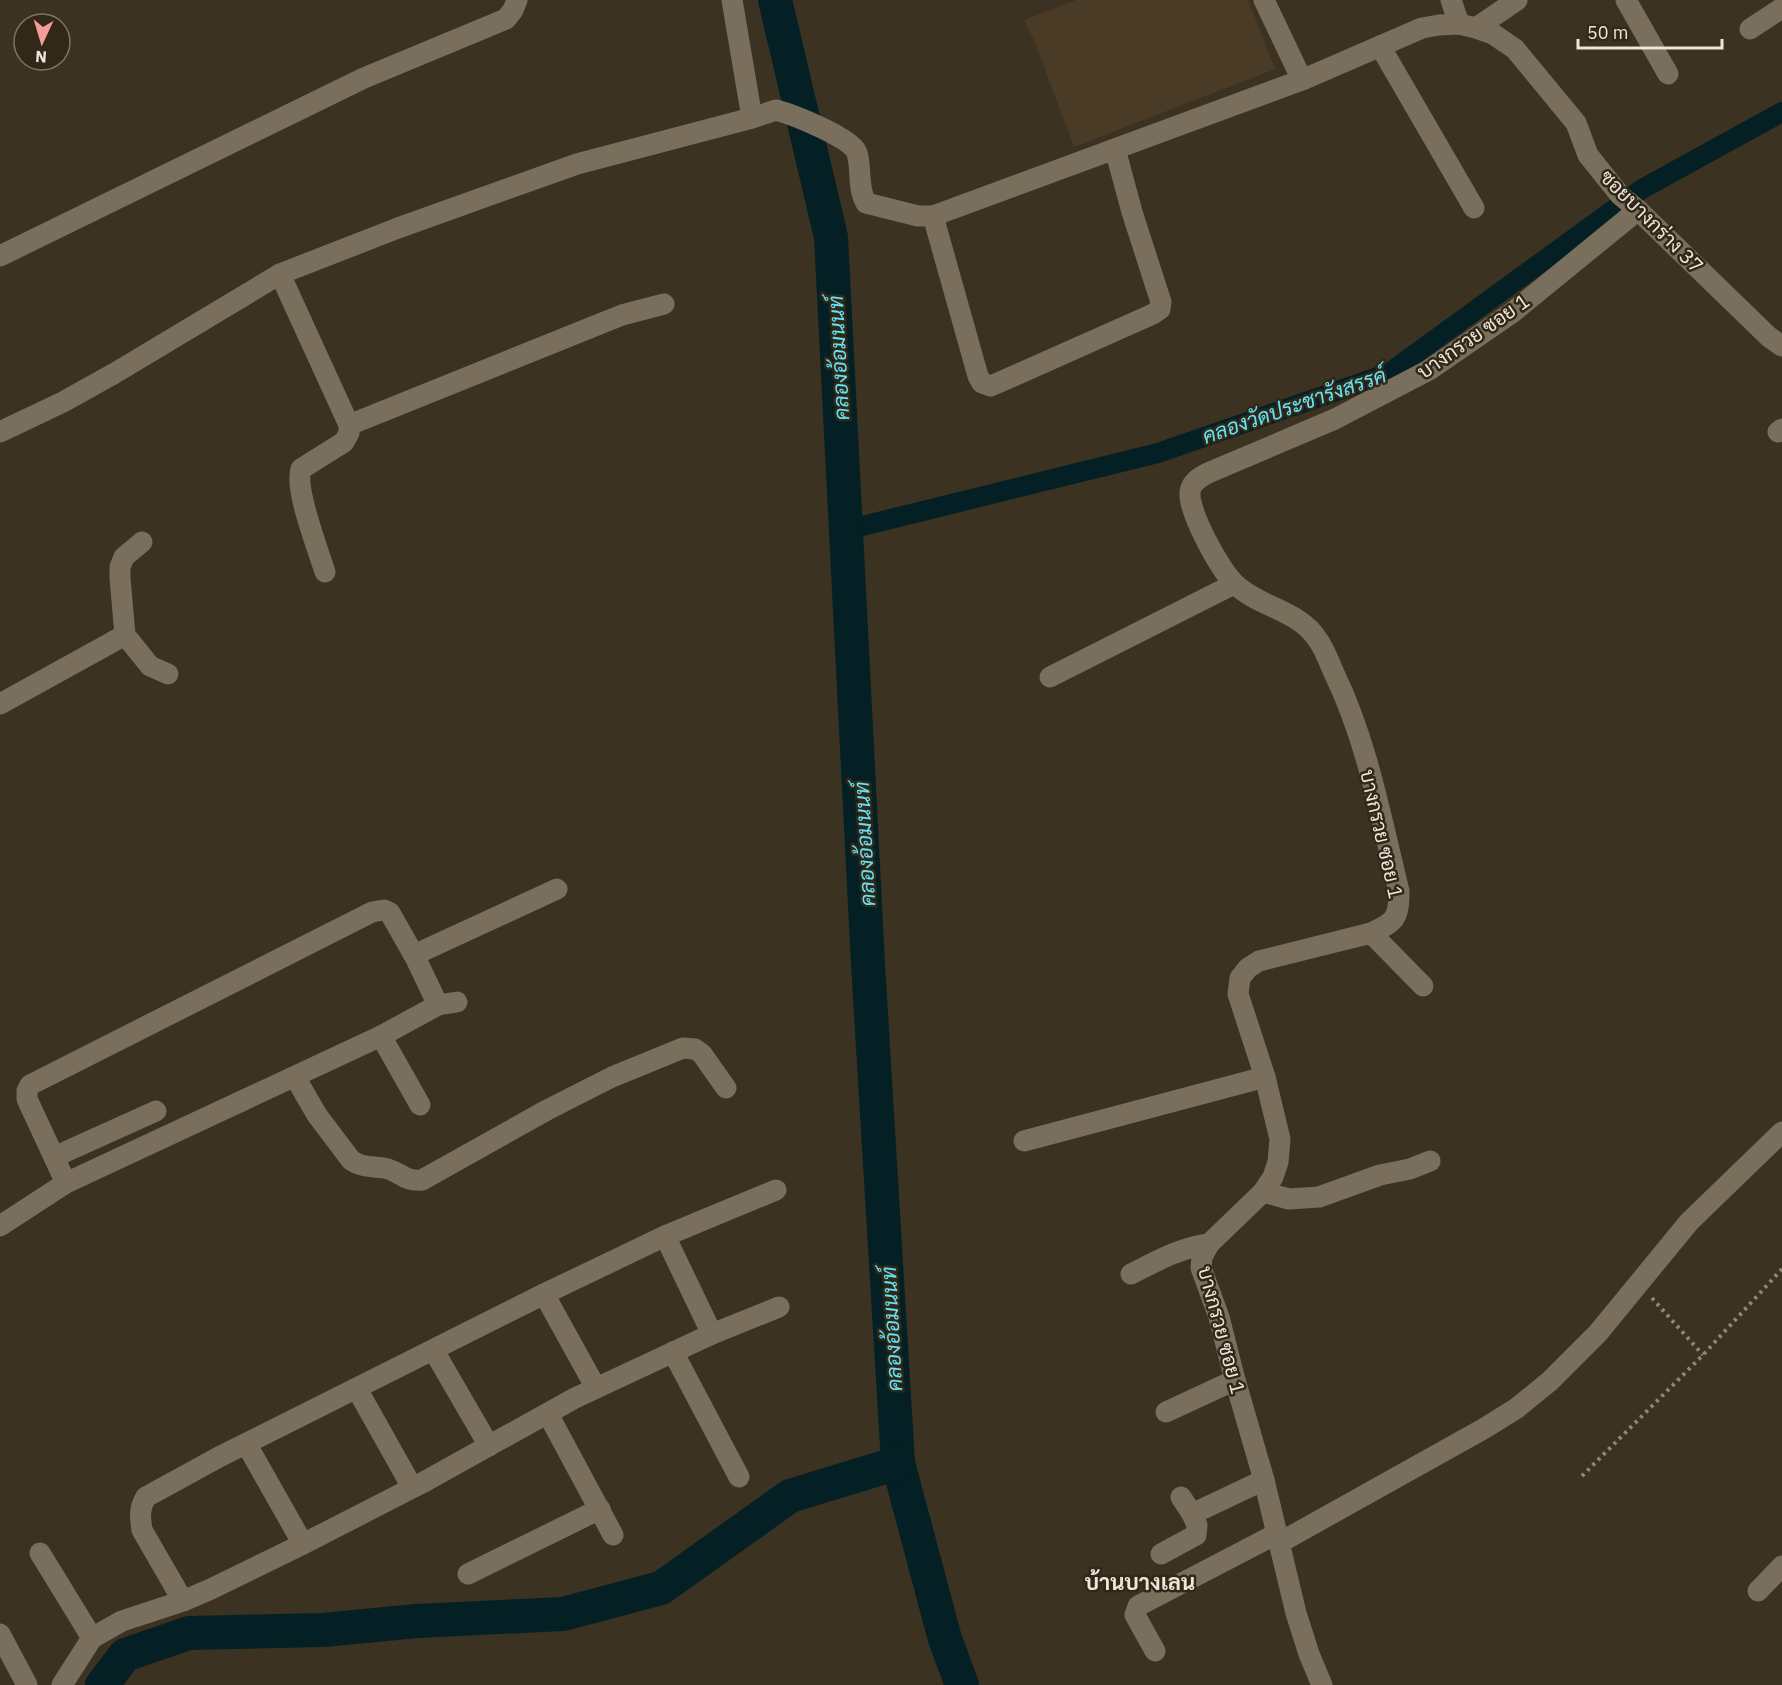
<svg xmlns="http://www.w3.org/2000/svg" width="1782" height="1685" viewBox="0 0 1782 1685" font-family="'IBM Plex Sans',Sarabun,sans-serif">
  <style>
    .built { fill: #493b25 }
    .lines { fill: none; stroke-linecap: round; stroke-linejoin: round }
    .canal { stroke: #042024; stroke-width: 20 }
    .river { stroke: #042024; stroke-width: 34 }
    .path { stroke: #8f8779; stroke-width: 4; stroke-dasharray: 3 4.5; stroke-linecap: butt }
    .minor { stroke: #7a6f5d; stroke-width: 21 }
    .labels { text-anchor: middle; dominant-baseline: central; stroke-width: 5; stroke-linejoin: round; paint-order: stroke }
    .street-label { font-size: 20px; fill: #ede6dc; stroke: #322818 }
    .water-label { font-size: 21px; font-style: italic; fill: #62e3f8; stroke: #322818 }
    .quarter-label { font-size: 22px; font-weight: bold; fill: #ede6dc; stroke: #322818 }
  </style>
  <rect width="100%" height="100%" fill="#3c3222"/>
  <path class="built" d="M 1076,0 L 1248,0 L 1275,69 L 1074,147 L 1034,40 L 1024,20 Z"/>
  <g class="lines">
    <path class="canal" d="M 846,530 L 1158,453 L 1389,373 L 1642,189 L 1782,112"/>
    <g class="river">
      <path d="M 775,0 L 831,237 L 868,964 L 898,1463 L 945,1639 L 962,1685"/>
      <path d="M 102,1685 L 125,1655 L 189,1633 L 323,1630 L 417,1621 L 563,1614 L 661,1588 L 790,1496 L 898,1463"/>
    </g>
    <g class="path">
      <path d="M 1652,1298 L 1703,1355"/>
      <path d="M 1582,1476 L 1703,1355 L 1782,1269"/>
    </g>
    <g class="minor">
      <path d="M 732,0 L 752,118"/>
      <path d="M 1264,0 L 1302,80"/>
      <path d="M 1451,0 L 1459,24"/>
      <path d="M 1626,0 L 1668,74"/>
      <path d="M 1476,28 L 1517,0"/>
      <path d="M 1750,29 L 1782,8"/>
      <path d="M 1380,46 L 1474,208"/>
      <path d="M 933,216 L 978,376 L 982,383 L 991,386 L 1153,314 L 1160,309 L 1161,302 L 1132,212 L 1115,149"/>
      <path d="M 0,256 L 364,78 L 506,19 L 513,10 L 517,0"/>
      <path d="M 280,274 L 349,425 L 349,433 L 344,442 L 301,469 C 294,489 318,549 325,572"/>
      <path d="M 349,425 L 622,315 L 664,304"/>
      <path d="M 0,432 L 63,402 L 115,373 L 280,274 L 398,228 L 577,164 L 752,118 L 776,110 C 791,114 853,138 857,153 C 862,169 857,187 866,203 L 918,216 L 933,216 L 1302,80 L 1422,28 L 1439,25 L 1459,24 L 1476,28 L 1493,34 L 1515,49 L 1576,123 L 1588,155 L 1620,195 L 1638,210 L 1769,337 L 1782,346"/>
      <path d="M 1778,432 L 1782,429"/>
      <path d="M 142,542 L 124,557 L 120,567 L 120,578 L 125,635 L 150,666 L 168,674"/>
      <path d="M 1050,677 L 1234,584"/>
      <path d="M 0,704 L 125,635"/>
      <path d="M 1371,933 L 1423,986"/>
      <path d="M 414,955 L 557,889"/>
      <path d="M 381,1036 L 420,1105"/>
      <path d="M 295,1077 L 317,1115 L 351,1160 C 362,1168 372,1166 384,1168 C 400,1171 404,1182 422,1180 L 547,1110 L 612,1077 L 683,1048 L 695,1049 L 702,1054 L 726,1088"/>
      <path d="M 1024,1141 L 1265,1077"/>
      <path d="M 54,1157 L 156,1111"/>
      <path d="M 66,1183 L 27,1099 L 27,1091 L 30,1085 L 372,912 L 384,910 L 390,913 L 415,957 L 438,1005"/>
      <path d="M 1263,1192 L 1289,1199 L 1319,1197 L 1380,1175 L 1410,1169 L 1430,1161"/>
      <path d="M 0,1226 L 66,1183 L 381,1036 L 438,1005 L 457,1002"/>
      <path d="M 665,1236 L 712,1334"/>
      <path d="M 1131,1274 C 1157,1261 1179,1248 1209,1244"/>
      <path d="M 544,1294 L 596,1388"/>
      <path d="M 434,1351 L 489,1446"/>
      <path d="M 673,1352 L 739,1477"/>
      <path d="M 357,1389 L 412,1487"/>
      <path d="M 1166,1412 L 1235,1380"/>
      <path d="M 548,1414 L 613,1535"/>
      <path d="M 247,1445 L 303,1544"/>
      <path d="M 1181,1497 L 1192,1514 L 1264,1480"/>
      <path d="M 1279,1543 L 1485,1428 L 1517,1408 L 1550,1381 L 1598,1333 L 1689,1222 L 1782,1132"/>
      <path d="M 40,1553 L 92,1638"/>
      <path d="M 1161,1554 L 1196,1535 L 1197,1525 L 1192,1514"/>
      <path d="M 468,1574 L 600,1509"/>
      <path d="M 1758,1591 L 1782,1566"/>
      <path d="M 183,1601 L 142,1530 C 140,1517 139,1508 146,1497 L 219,1457 L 544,1294 L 665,1236 L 776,1190"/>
      <path d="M 0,1634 L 27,1685"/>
      <path d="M 1155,1651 L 1135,1615 L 1138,1606 L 1276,1534"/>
      <path d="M 62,1685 L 92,1638 L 122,1621 L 183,1601 L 211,1589 L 303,1544 L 422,1483 L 575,1398 L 712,1334 L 779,1307"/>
      <path d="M 1322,1685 L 1309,1654 L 1296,1613 L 1264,1480 L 1235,1380 L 1219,1317 L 1201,1268 L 1202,1257 L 1209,1244 L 1263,1192 L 1273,1177 L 1278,1162 L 1280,1139 L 1265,1077 L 1238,994 L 1240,978 L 1248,968 L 1259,961 L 1371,933 C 1395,922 1399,919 1399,891 C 1381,818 1367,741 1334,673 C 1329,662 1325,650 1318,640 C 1299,610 1261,608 1236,585 C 1221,572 1188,512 1190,492 C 1191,482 1200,477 1208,473 L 1335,419 L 1429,370 L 1513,312 L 1638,210"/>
    </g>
  </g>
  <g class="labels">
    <g class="street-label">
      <text transform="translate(1652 221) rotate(45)">ซอยบางกร่าง 37</text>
      <text transform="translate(1473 336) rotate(-35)">บางกรวย ซอย 1</text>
      <text transform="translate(1382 834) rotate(77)">บางกรวย ซอย 1</text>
      <text transform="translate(1222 1330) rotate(75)">บางกรวย ซอย 1</text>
    </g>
    <g class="water-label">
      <text transform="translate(838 358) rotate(-93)">คลองอ้อมนนท์</text>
      <text transform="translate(1294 405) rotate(-19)">คลองวัดประชารังสรรค์</text>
      <text transform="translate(864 844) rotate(-93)">คลองอ้อมนนท์</text>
      <text transform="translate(891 1329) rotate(-93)">คลองอ้อมนนท์</text>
    </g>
    <g class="quarter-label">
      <text x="1140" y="1581">บ้านบางเลน</text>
    </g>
  </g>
  <g transform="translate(42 42) rotate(184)"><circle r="28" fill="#322818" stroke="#7d7466" stroke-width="1.5"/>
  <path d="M0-4.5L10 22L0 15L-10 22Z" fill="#f59b9a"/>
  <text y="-9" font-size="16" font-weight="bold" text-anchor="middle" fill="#ede6dc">N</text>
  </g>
  <path d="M1578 39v9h144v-9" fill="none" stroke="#ede6dc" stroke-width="3"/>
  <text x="1587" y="39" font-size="18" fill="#ede6dc" stroke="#322818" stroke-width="4.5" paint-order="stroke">50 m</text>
</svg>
